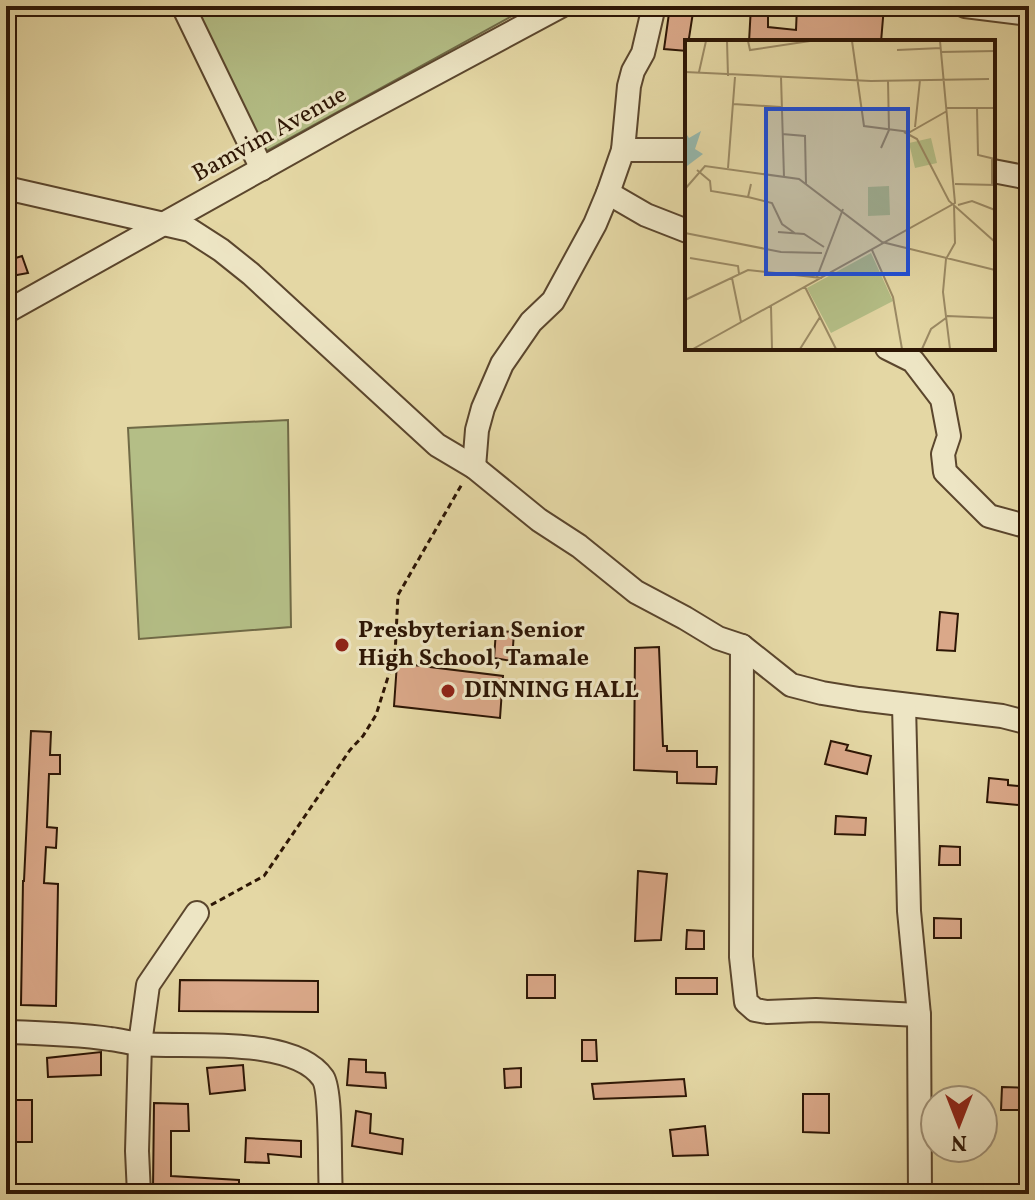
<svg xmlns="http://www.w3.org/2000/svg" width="1035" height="1200" viewBox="0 0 1035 1200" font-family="Vollkorn,serif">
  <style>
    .green { fill: #b4be86; stroke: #706a46; stroke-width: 2 }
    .building { fill: #daa889; stroke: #2d1605; stroke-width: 2 }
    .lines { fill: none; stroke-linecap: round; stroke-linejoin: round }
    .minor-casing { stroke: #5b462d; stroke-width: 26 }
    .path { stroke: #2d1605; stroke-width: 3; stroke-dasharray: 6 4; stroke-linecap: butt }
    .minor { stroke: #ede5c4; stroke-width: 22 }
    .poi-dot { fill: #8f2418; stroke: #ede5c4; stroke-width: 3 }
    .labels { text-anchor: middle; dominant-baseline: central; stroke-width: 6; stroke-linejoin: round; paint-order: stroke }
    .street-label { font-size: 24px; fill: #2d1605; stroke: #ede5c4 }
    .poi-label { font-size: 24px; font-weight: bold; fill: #2d1605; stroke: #ede5c4; text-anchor: start }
    .inset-road { fill: none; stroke: #9b8a64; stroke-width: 2 }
    .view { fill: #1d4ed8; fill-opacity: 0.15; stroke: #1d4ed8; stroke-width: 4 }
    .inset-edge { fill: none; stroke: #2d1605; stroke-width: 4 }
  </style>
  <rect width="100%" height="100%" fill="#e4d7a4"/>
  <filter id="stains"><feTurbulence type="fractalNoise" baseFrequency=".0025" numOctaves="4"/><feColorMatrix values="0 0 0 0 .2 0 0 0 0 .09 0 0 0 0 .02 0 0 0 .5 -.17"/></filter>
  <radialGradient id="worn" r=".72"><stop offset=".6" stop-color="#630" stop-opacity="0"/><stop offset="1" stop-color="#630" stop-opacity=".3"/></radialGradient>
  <g class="green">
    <path d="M 191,6 L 530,6 L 265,152 Z"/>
    <path d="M 288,420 L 291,627 L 139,639 L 128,428 Z"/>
  </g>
  <g class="building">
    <path d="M 670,6 L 694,6 L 687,51 L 664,49 Z"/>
    <path d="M 751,6 L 768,6 L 768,27 L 796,30 L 797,6 L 884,6 L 881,42 L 749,42 Z"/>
    <path d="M 22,256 L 28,273 L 6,277 L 6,261 Z"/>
    <path d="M 940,612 L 958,614 L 955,651 L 937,650 Z"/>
    <path d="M 496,631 L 514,632 L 512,661 L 494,658 Z"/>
    <path d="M 659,647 L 663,746 L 667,746 L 667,751 L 697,751 L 697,767 L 717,767 L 716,784 L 677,783 L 677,772 L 634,770 L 635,648 Z"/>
    <path d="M 397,663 L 503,676 L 500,718 L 394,706 Z"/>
    <path d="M 31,731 L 51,732 L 50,755 L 60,755 L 60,774 L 49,774 L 47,827 L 57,828 L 56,848 L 46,847 L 44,883 L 58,884 L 56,1006 L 21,1005 L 23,881 L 24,881 Z"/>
    <path d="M 831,741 L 848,745 L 846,750 L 871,756 L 867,774 L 825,764 Z"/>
    <path d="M 989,778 L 1008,780 L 1008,785 L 1029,787 L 1029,806 L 987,802 Z"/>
    <path d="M 836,816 L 866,818 L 865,835 L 835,834 Z"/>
    <path d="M 940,846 L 960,847 L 960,865 L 939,865 Z"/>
    <path d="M 638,871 L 667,874 L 661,940 L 635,941 Z"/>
    <path d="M 934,918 L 961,919 L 961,938 L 934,938 Z"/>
    <path d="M 687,930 L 704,931 L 704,949 L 686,949 Z"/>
    <rect x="527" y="975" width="28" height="23"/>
    <rect x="676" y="978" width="41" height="16"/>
    <path d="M 180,980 L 318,981 L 318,1012 L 179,1011 Z"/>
    <path d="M 582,1040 L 596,1040 L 597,1061 L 582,1061 Z"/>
    <path d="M 101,1052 L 101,1075 L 48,1077 L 47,1058 Z"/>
    <path d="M 349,1059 L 366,1060 L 366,1072 L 385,1073 L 386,1088 L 347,1085 Z"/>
    <path d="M 243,1065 L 245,1090 L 210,1094 L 207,1068 Z"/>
    <path d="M 521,1068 L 521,1087 L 505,1088 L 504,1069 Z"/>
    <path d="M 684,1079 L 686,1096 L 594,1099 L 592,1084 Z"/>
    <path d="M 1002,1087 L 1029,1088 L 1029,1110 L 1001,1110 Z"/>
    <path d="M 803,1094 L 829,1094 L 829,1133 L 803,1132 Z"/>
    <rect x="6" y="1100" width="26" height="42"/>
    <path d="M 154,1103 L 188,1104 L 189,1131 L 171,1131 L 171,1176 L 239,1180 L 239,1194 L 153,1190 Z"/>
    <path d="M 356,1111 L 371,1114 L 370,1133 L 403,1139 L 402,1154 L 352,1146 Z"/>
    <path d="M 705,1126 L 708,1155 L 673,1156 L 670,1130 Z"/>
    <path d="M 246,1138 L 301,1141 L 301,1157 L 268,1154 L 269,1163 L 245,1162 Z"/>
  </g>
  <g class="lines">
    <g class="minor-casing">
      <g id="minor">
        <path d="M 183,6 L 262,169"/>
        <path d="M 965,6 L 1029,14"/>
        <path d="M 623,150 L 687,150"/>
        <path d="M 993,171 L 1029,178"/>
        <path d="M 6,188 L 190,230 L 221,250 L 251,274 L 437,445 L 474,467 L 539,520 L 579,546 L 636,592 L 685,618 L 718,638 L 742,646 L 791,685 L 822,693 L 859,699 L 1002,716 L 1029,723"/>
        <path d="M 608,193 L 646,215 L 687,231"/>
        <path d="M 6,312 L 349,120 L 561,6"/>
        <path d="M 887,348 L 913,361 L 942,399 L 949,436 L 943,454 L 945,472 L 989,516 L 1029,527"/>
        <path d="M 474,467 L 477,430 L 483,408 L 502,364 L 531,322 L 553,301 L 595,224 L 608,193 L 623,150 L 629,86 L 633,71 L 643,53 L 654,6"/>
        <path d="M 742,646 L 741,957 L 746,1002 L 755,1010 L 767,1012 L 816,1010 L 919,1015"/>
        <path d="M 904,705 L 909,911 L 919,1015 L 920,1194"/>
        <path d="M 6,1032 C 40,1033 76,1034 110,1039 C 120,1040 130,1043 140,1044 C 186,1048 293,1035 323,1078 C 332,1092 329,1172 331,1194"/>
        <path d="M 139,1194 L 137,1151 L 140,1044 L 148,985 L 197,913"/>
      </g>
    </g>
    <path class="path" d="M 211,905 L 264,876 L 350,750 L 363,736 L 376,715 L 395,655 L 398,595 L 462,484"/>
    <use href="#minor" class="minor"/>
  </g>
  <g class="poi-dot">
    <circle cx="342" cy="645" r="8"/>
    <circle cx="448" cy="691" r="8"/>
  </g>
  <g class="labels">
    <g class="street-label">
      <text transform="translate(270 135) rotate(-29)">Bamvim Avenue</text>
    </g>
    <g class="poi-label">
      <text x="358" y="631">Presbyterian Senior<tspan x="358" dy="28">High School, Tamale</tspan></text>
      <text x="464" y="691">DINNING HALL</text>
    </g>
  </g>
  <g transform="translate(685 40)">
    <rect width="310" height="310" fill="#e4d7a4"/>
    <path d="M 246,98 L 252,123 L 230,128 L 224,103 ZM 204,146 L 205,175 L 183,176 L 183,147 ZM 186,213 L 208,261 L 146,293 L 122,248 Z" fill="#b4be86"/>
    <path d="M 16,91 L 10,109 L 18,114 L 2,126 L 0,137 L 0,92 L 4,98 Z" fill="#96b8ac"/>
    <path class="inset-road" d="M 42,1 L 43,36M 63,1 L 65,10 L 125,1M 167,1 L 179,86 L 225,92 L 262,71M 212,10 L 256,8M 256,12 L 310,11M 0,32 L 186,41 L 304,39M 14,32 L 21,1M 96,37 L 99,137M 48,64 L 96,67M 262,68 L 310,68M 292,68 L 293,115 L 310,119M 230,87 L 235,40M 219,92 L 232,99 L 264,161 L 310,202M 97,94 L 120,96 L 121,144M 196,108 L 204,90 L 203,41M 307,119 L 307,145M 43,128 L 50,37M 12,130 L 25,141 L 26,151 L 63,157 L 66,144M 270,144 L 310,145M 0,149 L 20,126 L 114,139 L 197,202 L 310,230M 63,157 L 87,163 L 97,184 L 111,194M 273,165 L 287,161 L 310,170M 93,192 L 119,194 L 139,207M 0,193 L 96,212 L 137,213M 187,210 L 208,257 L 217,309M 5,218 L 53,226 L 54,234M 132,237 L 158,169M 47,238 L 56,282M 120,247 L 151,309M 0,260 L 63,230 L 137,238M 86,266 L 87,309M 262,276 L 310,278M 8,309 L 270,163 L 255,1M 115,309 L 135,277M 237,309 L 246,289 L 261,278M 265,309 L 258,252 L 261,219 L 270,203 L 269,165"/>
    <path class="view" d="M 81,69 L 223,69 L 223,234 L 81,234 Z"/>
    <rect width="310" height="310" class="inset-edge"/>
  </g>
  <rect width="1035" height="1200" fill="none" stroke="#e4d7a4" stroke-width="32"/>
  <rect x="8" y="8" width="1019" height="1184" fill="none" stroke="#2d1605" stroke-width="4"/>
  <rect x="16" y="16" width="1003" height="1168" fill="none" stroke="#2d1605" stroke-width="2"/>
  <g transform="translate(959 1124) rotate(180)"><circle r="38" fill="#ede5c4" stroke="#a09278" stroke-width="2"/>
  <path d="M0-6L14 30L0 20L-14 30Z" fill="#8f2418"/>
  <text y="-12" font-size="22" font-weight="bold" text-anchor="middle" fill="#2d1605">N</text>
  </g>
  <rect width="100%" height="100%" filter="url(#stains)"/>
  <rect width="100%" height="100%" fill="url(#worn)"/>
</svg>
